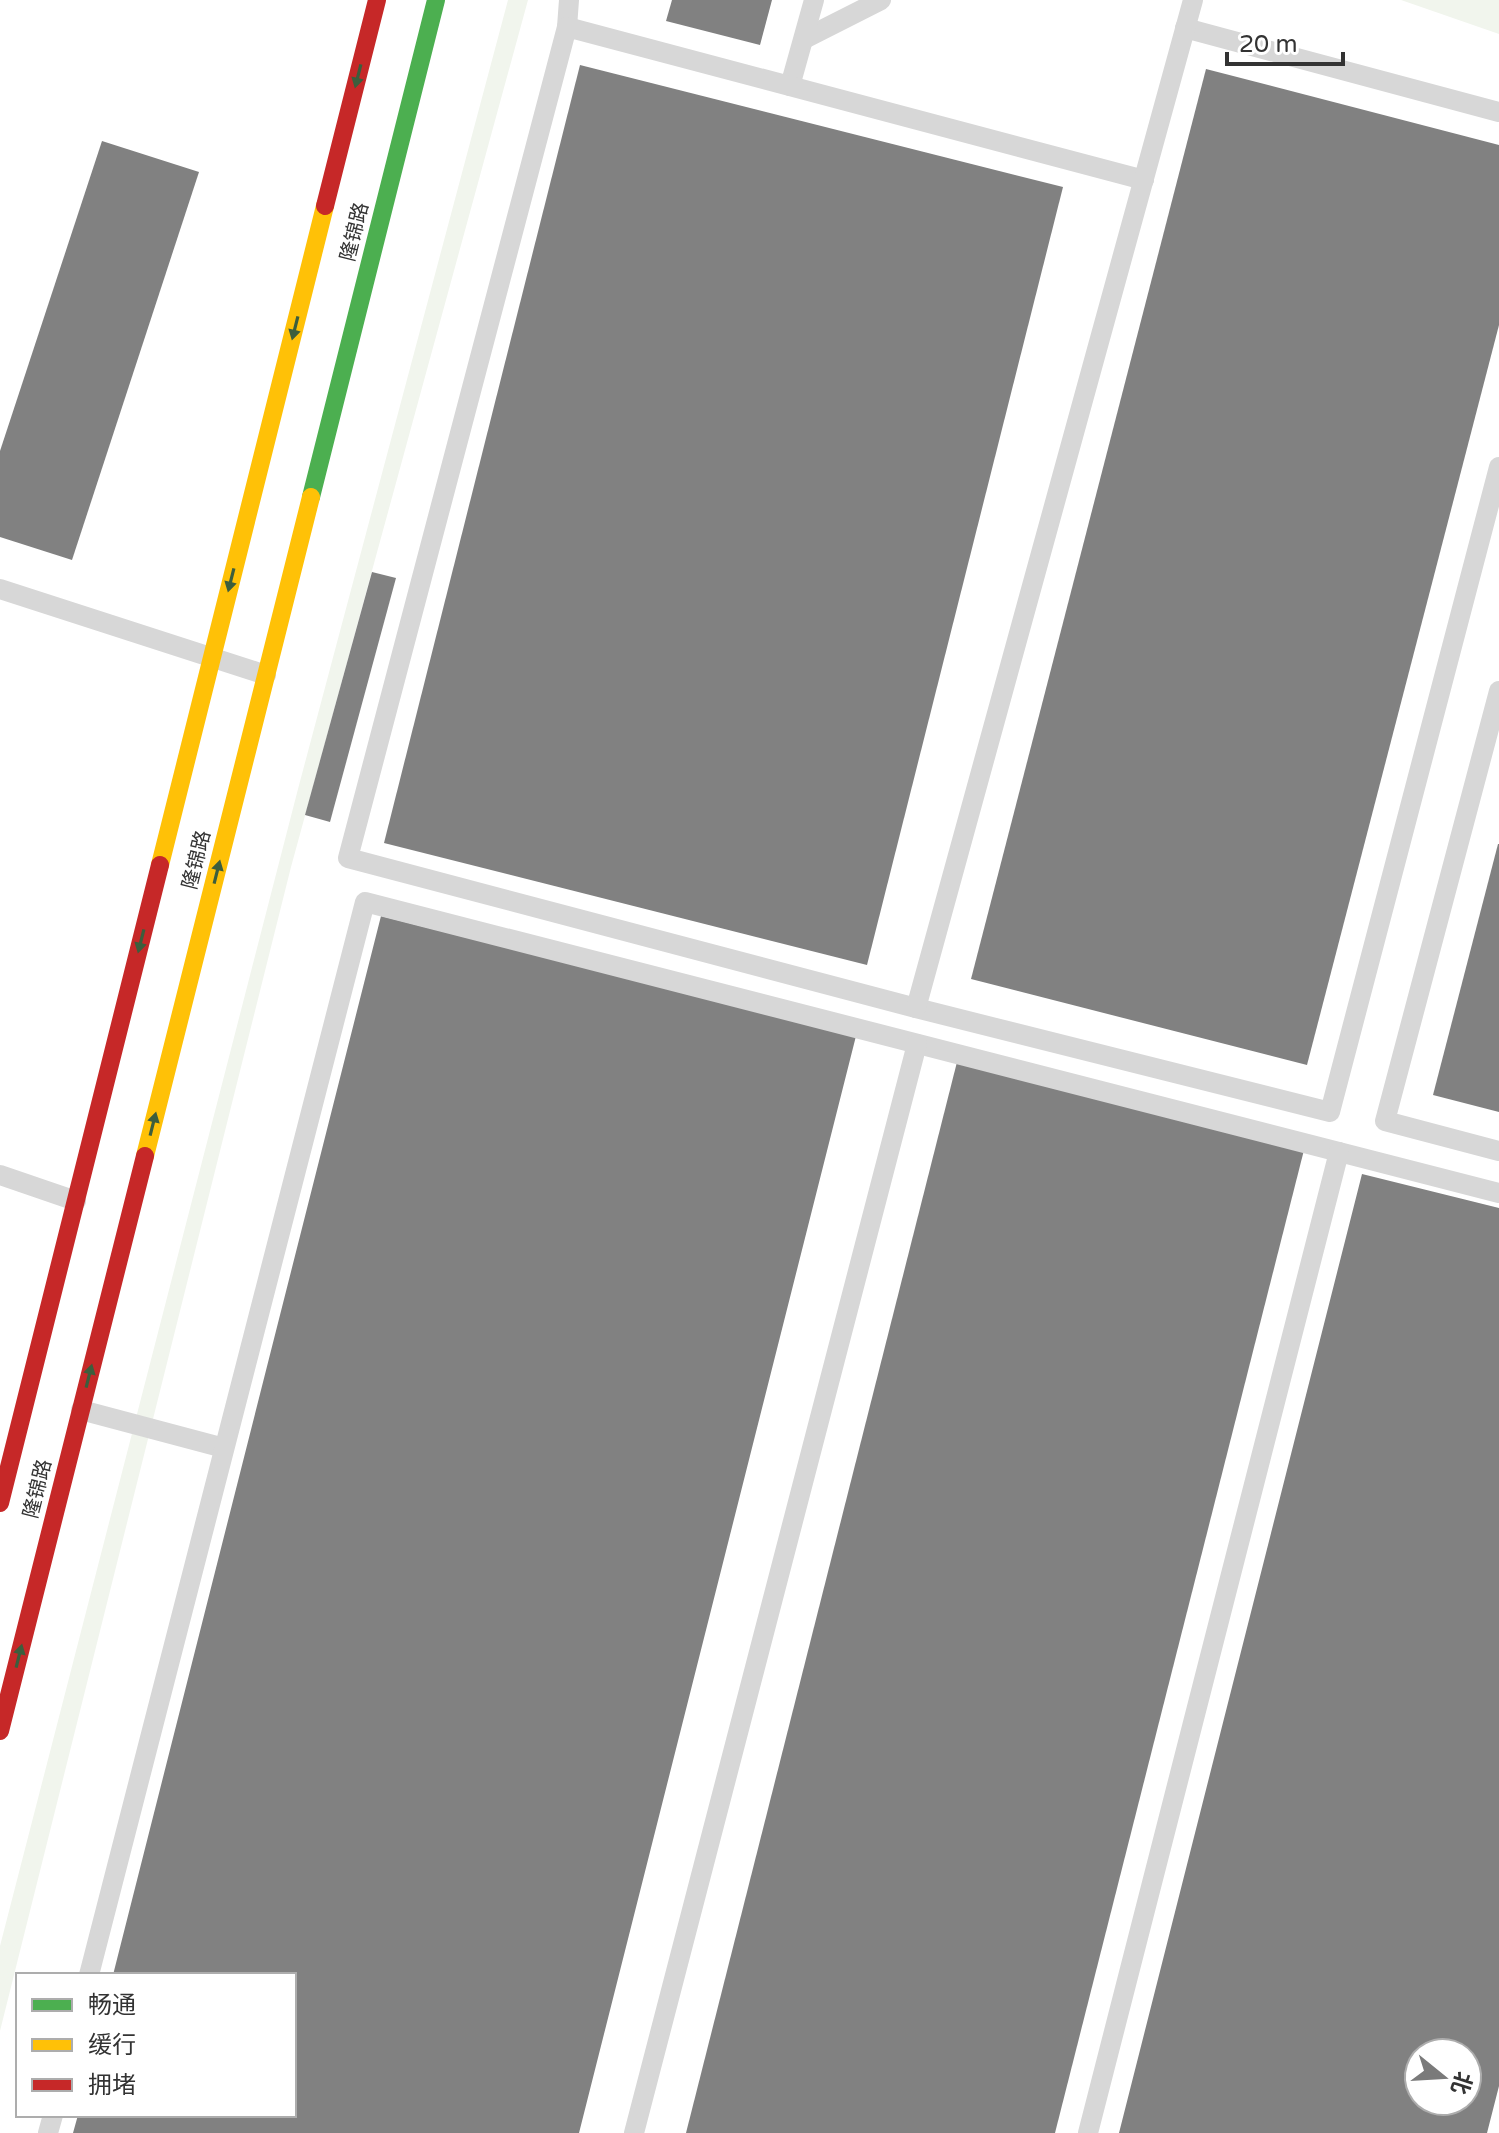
<svg xmlns="http://www.w3.org/2000/svg" width="1499" height="2133" viewBox="0 0 1499 2133" font-family="'Varela Round','Noto Sans SC',sans-serif">
  <style>
    .green { fill: #f1f5ed }
    .building { fill: #818181; fill-rule: evenodd }
    .lines { fill: none; stroke-linecap: round; stroke-linejoin: round }
    .lane { stroke: #d7d7d7; stroke-width: 20 }
    .fast { stroke: #4caf50; stroke-width: 18 }
    .slow { stroke: #ffc107; stroke-width: 18 }
    .jam { stroke: #c62828; stroke-width: 18 }
    .oneway { fill: #3c5e3d }
    .labels { text-anchor: middle; dominant-baseline: central; stroke-width: 8; stroke-linejoin: round; paint-order: stroke }
    .street-label { font-size: 20px; fill: #333; stroke: #fff }
  </style>
  <rect width="100%" height="100%" fill="#fff"/>
  <g class="green">
    <path d="M 508,0 L 528,0 L 291,867 L 0,2031 L 0,1946 L 298,789 Z"/>
    <path d="M 1401,0 L 1499,0 L 1499,34 Z"/>
  </g>
  <g class="building">
    <path d="M 672,0 L 772,0 L 760,45 L 666,21 Z"/>
    <path d="M 580,65 L 1063,187 L 867,965 L 384,843 Z"/>
    <path d="M 1206,69 L 1499,145 L 1499,325 L 1307,1065 L 971,979 Z"/>
    <path d="M 102,141 L 199,172 L 72,560 L 0,537 L 0,451 Z"/>
    <path d="M 372,572 L 396,578 L 330,822 L 305,815 Z"/>
    <path d="M 1498,844 L 1499,844 L 1499,1112 L 1433,1095 Z"/>
    <path d="M 381,916 L 856,1036 L 579,2133 L 73,2133 L 78,2115 L 294,2115 L 294,1975 L 113,1975 Z"/>
    <path d="M 957,1062 L 1304,1150 L 1055,2133 L 686,2133 Z"/>
    <path d="M 1362,1174 L 1499,1208 L 1499,2086 L 1487,2133 L 1119,2133 ZM 1419,2053 L 1467,2053 L 1467,2101 L 1419,2101 Z"/>
  </g>
  <g class="lines">
    <g class="lane">
      <path d="M 567,27 L 569,0"/>
      <path d="M 1185,28 L 1499,112"/>
      <path d="M 804,39 L 881,0"/>
      <path d="M 790,86 L 814,0"/>
      <path d="M 1144,180 L 567,27 L 348,858 L 916,1008 L 1330,1112 L 1499,467"/>
      <path d="M 0,589 L 266,675"/>
      <path d="M 1499,691 L 1385,1121 L 1499,1151"/>
      <path d="M 916,1008 L 1193,0"/>
      <path d="M 0,1175 L 76,1201"/>
      <path d="M 81,1410 L 224,1448"/>
      <path d="M 89,1975 L 365,902 L 1499,1193"/>
      <path d="M 48,2133 L 53,2115"/>
      <path d="M 634,2133 L 917,1044"/>
      <path d="M 1088,2133 L 1339,1152"/>
    </g>
    <path class="fast" d="M 311,497 L 436,0"/>
    <g class="slow">
      <path d="M 160,865 L 325,206"/>
      <path d="M 145,1156 L 311,497"/>
    </g>
    <g class="jam">
      <path d="M 325,206 L 377,0"/>
      <path d="M 0,1503 L 160,865"/>
      <path d="M 0,1731 L 145,1156"/>
    </g>
  </g>
  <defs><path id="oneway-solid" d="M-6-.8H1V-3.2L6.5 0L1 3.2V.8H-6Z" transform="scale(2)"/></defs>
  <g class="oneway">
    <use href="#oneway-solid" transform="translate(358 76) rotate(104)"/>
    <use href="#oneway-solid" transform="translate(295 328) rotate(104)"/>
    <use href="#oneway-solid" transform="translate(231 580) rotate(104)"/>
    <use href="#oneway-solid" transform="translate(217 872) rotate(-76)"/>
    <use href="#oneway-solid" transform="translate(141 941) rotate(104)"/>
    <use href="#oneway-solid" transform="translate(153 1124) rotate(-76)"/>
    <use href="#oneway-solid" transform="translate(89 1376) rotate(-76)"/>
    <use href="#oneway-solid" transform="translate(19 1656) rotate(-76)"/>
  </g>
  <g class="labels">
    <g class="street-label">
      <text transform="translate(355 232) rotate(-76)">隆锦路</text>
      <text transform="translate(197 860) rotate(-76)">隆锦路</text>
      <text transform="translate(38 1489) rotate(-76)">隆锦路</text>
    </g>
  </g>
  <rect x="16" y="1973" width="280" height="144" fill="#ffffff" stroke="#adadad" stroke-width="2"/>
  <rect x="32" y="1999" width="40" height="12" fill="#4caf50" stroke="#adadad" stroke-width="2"/>
  <text x="88" y="2013" font-size="24" fill="#333333">畅通</text>
  <rect x="32" y="2039" width="40" height="12" fill="#ffc107" stroke="#adadad" stroke-width="2"/>
  <text x="88" y="2053" font-size="24" fill="#333333">缓行</text>
  <rect x="32" y="2079" width="40" height="12" fill="#c62828" stroke="#adadad" stroke-width="2"/>
  <text x="88" y="2093" font-size="24" fill="#333333">拥堵</text>
  <g transform="translate(1443 2077) rotate(108)"><circle r="38" fill="#ffffff" stroke="#adadad" stroke-width="2"/>
  <path d="M0-6L14 30L0 20L-14 30Z" fill="#7a7a7a"/>
  <text y="-12" font-size="22" font-weight="bold" text-anchor="middle" fill="#333333">北</text>
  </g>
  <path d="M1227 52v12h116v-12" fill="none" stroke="#333333" stroke-width="4"/>
  <text x="1239" y="52" font-size="24" fill="#333333" stroke="#ffffff" stroke-width="6" paint-order="stroke">20 m</text>
</svg>
